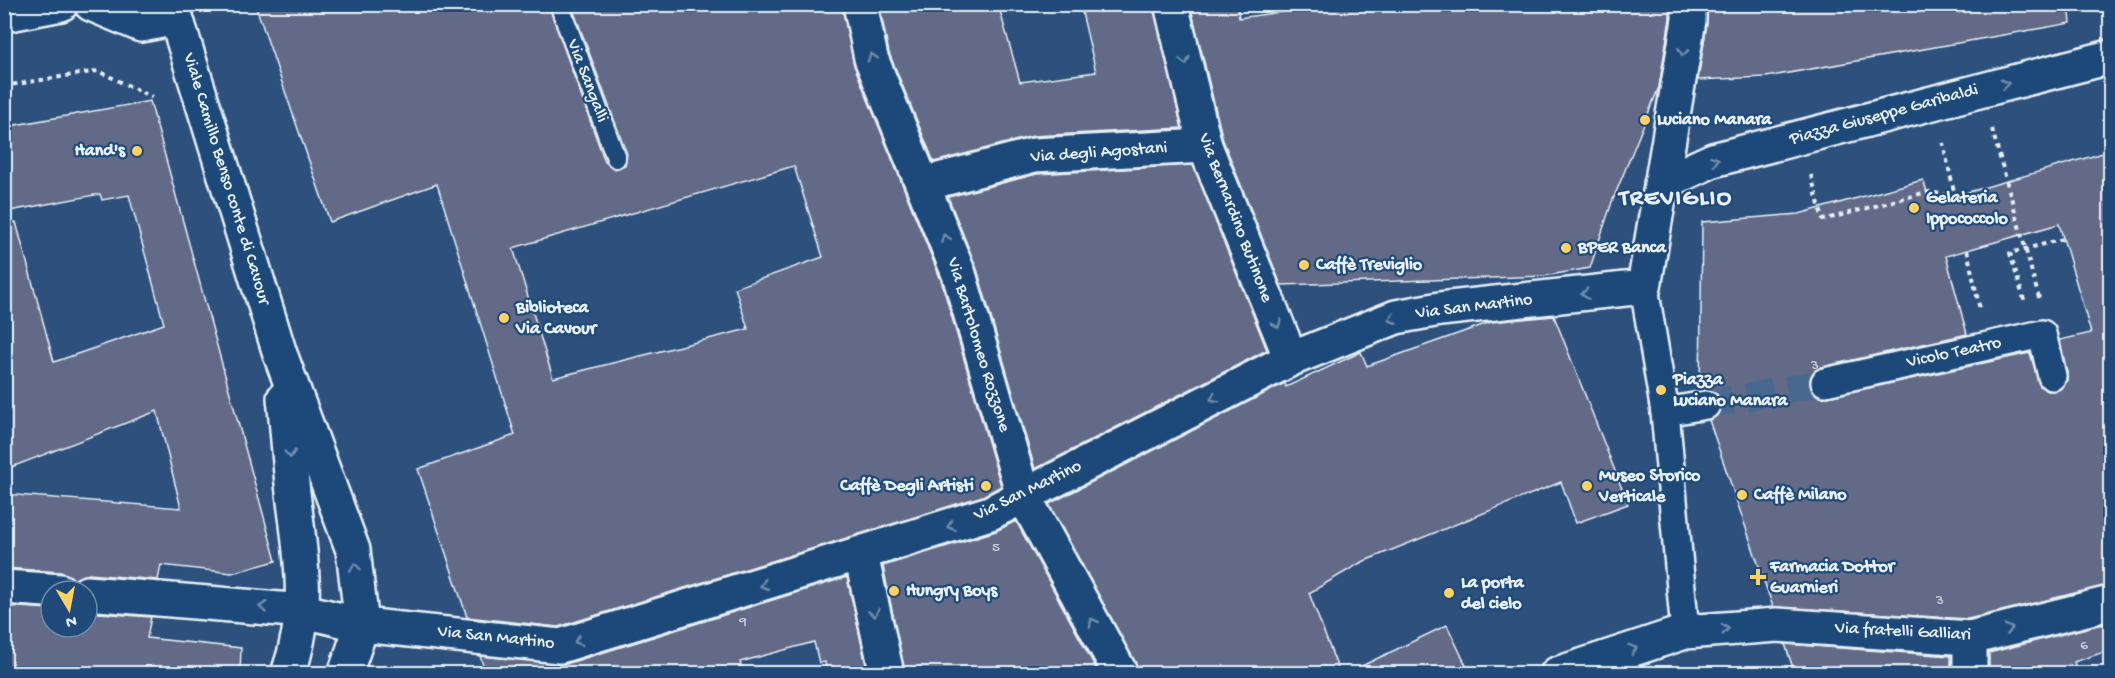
<svg xmlns="http://www.w3.org/2000/svg" width="2115" height="678" viewBox="0 0 2115 678" font-family="'Gochi Hand',sans-serif">
  <style>
    .building { fill: #636a88; stroke: #e8f1f8; stroke-width: 1.5; fill-rule: evenodd }
    .lines { fill: none; stroke-linecap: round; stroke-linejoin: round }
    .pedestrian-tunnel { stroke: #49688f; stroke-width: 27; stroke-dasharray: 27 14; stroke-linecap: butt }
    .service-casing { stroke: #e8f1f8; stroke-width: 22 }
    .pedestrian-casing { stroke: #e8f1f8; stroke-width: 32 }
    .minor-casing { stroke: #e8f1f8; stroke-width: 38 }
    .tertiary-casing { stroke: #e8f1f8; stroke-width: 38 }
    .path { stroke: #e8f1f8; stroke-width: 4; stroke-dasharray: 4.5 4.5; stroke-linecap: butt }
    .service { stroke: #1f4a7a; stroke-width: 18 }
    .pedestrian { stroke: #1f4a7a; stroke-width: 27 }
    .minor { stroke: #1f4a7a; stroke-width: 33 }
    .tertiary { stroke: #1f4a7a; stroke-width: 33 }
    .oneway { stroke: #6f8dac }
    .poi-dot { fill: #ffd166; stroke: #1f4a7a; stroke-width: 2 }
    .labels { text-anchor: middle; dominant-baseline: central; stroke-width: 4.5; stroke-linejoin: round; paint-order: stroke }
    .number-label { font-size: 15px; fill: #c7cfdc }
    .street-label { font-size: 18px; fill: #e8f1f8; stroke: #1f4a7a }
    .poi-label { font-size: 18px; font-weight: bold; fill: #e8f1f8; stroke: #1f4a7a; text-anchor: start }
    .district-label { font-size: 24px; font-weight: bold; letter-spacing: 1.5px; fill: #e8f1f8; stroke: #1f4a7a }
  </style>
  <rect width="100%" height="100%" fill="#2d507d"/>
  <filter id="ink" filterUnits="userSpaceOnUse"><feTurbulence type="fractalNoise" baseFrequency=".0167" numOctaves="2"/><feDisplacementMap in="SourceGraphic" scale="12" xChannelSelector="R" yChannelSelector="G"/><feConvolveMatrix kernelMatrix="1 2 1 2 8 2 1 2 1" color-interpolation-filters="sRGB"/></filter>
  <g filter="url(#ink)">
    <g class="building">
      <path d="M 255,4 L 548,4 L 605,162 L 615,169 L 625,165 L 627,154 L 571,4 L 842,4 L 854,65 L 941,280 L 1001,486 L 983,496 L 558,627 L 467,617 L 418,469 L 515,435 L 437,184 L 330,222 ZM 794,166 L 823,257 L 735,288 L 748,329 L 553,378 L 513,248 Z"/>
      <path d="M 879,4 L 998,4 L 1020,82 L 1096,72 L 1080,4 L 1153,4 L 1182,128 L 1033,136 L 934,162 L 889,53 Z"/>
      <path d="M 1190,4 L 1237,4 L 1239,18 L 1336,4 L 1670,4 L 1670,18 L 1659,87 L 1612,202 L 1590,268 L 1544,276 L 1281,285 L 1223,140 Z"/>
      <path d="M 1708,4 L 2069,4 L 2071,23 L 1766,77 L 1698,80 L 1707,23 Z"/>
      <path d="M 150,101 L 276,561 L 232,573 L 161,565 L 158,580 L 89,574 L 74,580 L 61,572 L 4,568 L 4,494 L 181,508 L 157,411 L 4,470 L 4,224 L 16,222 L 54,362 L 164,324 L 129,195 L 102,200 L 100,194 L 4,212 L 4,127 Z"/>
      <path d="M 2110,151 L 2110,585 L 1968,619 L 1773,607 L 1711,426 L 1709,420 L 1720,411 L 1721,402 L 1712,391 L 1700,390 L 1702,222 L 1799,214 L 1923,180 L 1931,203 ZM 2059,224 L 2091,333 L 2060,340 L 2067,373 L 2067,381 L 2062,388 L 2048,391 L 2040,386 L 2030,353 L 1828,397 L 1820,397 L 1813,392 L 1810,385 L 1810,377 L 1822,367 L 1967,334 L 1946,256 Z"/>
      <path d="M 1193,165 L 1267,350 L 1035,469 L 977,269 L 948,197 L 1037,174 Z"/>
      <path d="M 1554,316 L 1628,504 L 1576,523 L 1561,482 L 1362,562 L 1309,593 L 1340,674 L 1140,674 L 1137,665 L 1049,504 L 1285,383 L 1286,387 L 1361,352 L 1367,366 L 1491,322 Z"/>
      <path d="M 1016,521 L 1099,674 L 905,674 L 883,566 L 996,531 Z"/>
      <path d="M 847,577 L 868,674 L 827,674 L 825,662 L 819,663 L 814,642 L 740,662 L 744,674 L 486,674 L 480,656 L 566,664 Z"/>
      <path d="M 4,606 L 51,609 L 51,627 L 87,627 L 87,612 L 151,617 L 147,638 L 241,648 L 240,674 L 4,674 Z"/>
      <path d="M 2110,622 L 2110,650 L 2074,662 L 2078,674 L 1989,674 L 1989,653 Z"/>
      <path d="M 1447,625 L 1470,674 L 1345,674 Z"/>
      <path d="M 1785,644 L 1951,656 L 1951,674 L 1795,674 Z"/>
    </g>
    <g class="lines">
      <path class="pedestrian-tunnel" d="M 1706,405 L 1825,382"/>
      <g class="service-casing">
        <path id="service" d="M 559,4 L 616,158"/>
      </g>
      <g class="pedestrian-casing">
        <g id="pedestrian">
          <path d="M 1644,287 L 1665,412 L 1685,632"/>
          <path d="M 1825,382 L 2042,334 L 2052,376"/>
          <path d="M 1665,412 L 1706,405"/>
        </g>
      </g>
      <g class="minor-casing">
        <g id="minor">
          <path d="M 91,4 L 141,25 L 176,18"/>
          <path d="M 860,4 L 871,58 L 959,274 L 1023,495 L 1121,674"/>
          <path d="M 1171,4 L 1205,146 L 1291,359"/>
          <path d="M 4,15 L 61,4"/>
          <path d="M 924,184 L 1034,155 L 1205,146"/>
          <path d="M 1661,184 L 1713,160 L 2110,57"/>
          <path d="M 861,555 L 887,674"/>
          <path d="M 4,587 L 60,591"/>
          <path d="M 87,593 L 304,611 L 362,625 L 560,646 L 990,513 L 1291,359 L 1396,317 L 1440,309 L 1644,287 L 1689,20 L 1689,4"/>
          <path d="M 1970,638 L 1970,674"/>
          <path d="M 1557,674 L 1685,632 L 1777,625 L 1970,638 L 2110,603"/>
        </g>
      </g>
      <g class="tertiary-casing">
        <g id="tertiary">
          <path d="M 172,4 L 280,354 L 353,550 L 362,625 L 345,674"/>
          <path d="M 284,398 C 288,435 290,472 295,509 C 303,568 309,616 288,674"/>
        </g>
      </g>
      <g class="path">
        <path d="M 4,86 L 98,71 L 152,97"/>
        <path d="M 1992,129 L 2039,298"/>
        <path d="M 1811,175 L 1823,220 L 1927,192 L 1955,196 L 1943,143"/>
        <path d="M 1967,250 L 1980,310"/>
        <path d="M 2024,300 L 2010,253 L 2063,239"/>
      </g>
      <use href="#service" class="service"/>
      <use href="#pedestrian" class="pedestrian"/>
      <use href="#minor" class="minor"/>
      <use href="#tertiary" class="tertiary"/>
    </g>
    <defs><path id="oneway-chevron" d="M-2-3.5L2.5 0L-2 3.5" fill="none" stroke-width="1.6" stroke-linecap="round" stroke-linejoin="round" transform="scale(1.5)"/></defs>
    <g class="oneway">
      <use href="#oneway-chevron" transform="translate(1683 52) rotate(100)"/>
      <use href="#oneway-chevron" transform="translate(872 57) rotate(-107)"/>
      <use href="#oneway-chevron" transform="translate(1185 61) rotate(77)"/>
      <use href="#oneway-chevron" transform="translate(2005 84) rotate(-14)"/>
      <use href="#oneway-chevron" transform="translate(1715 160) rotate(-19)"/>
      <use href="#oneway-chevron" transform="translate(945 238) rotate(-111)"/>
      <use href="#oneway-chevron" transform="translate(1585 294) rotate(174)"/>
      <use href="#oneway-chevron" transform="translate(1392 319) rotate(162)"/>
      <use href="#oneway-chevron" transform="translate(1277 324) rotate(68)"/>
      <use href="#oneway-chevron" transform="translate(1214 398) rotate(153)"/>
      <use href="#oneway-chevron" transform="translate(290 454) rotate(85)"/>
      <use href="#oneway-chevron" transform="translate(951 526) rotate(162)"/>
      <use href="#oneway-chevron" transform="translate(355 567) rotate(-97)"/>
      <use href="#oneway-chevron" transform="translate(764 585) rotate(163)"/>
      <use href="#oneway-chevron" transform="translate(263 607) rotate(-175)"/>
      <use href="#oneway-chevron" transform="translate(874 613) rotate(78)"/>
      <use href="#oneway-chevron" transform="translate(1093 622) rotate(-119)"/>
      <use href="#oneway-chevron" transform="translate(1725 629) rotate(-6)"/>
      <use href="#oneway-chevron" transform="translate(2009 629) rotate(-14)"/>
      <use href="#oneway-chevron" transform="translate(578 641) rotate(163)"/>
      <use href="#oneway-chevron" transform="translate(1633 649) rotate(-18)"/>
    </g>
  </g>
  <g class="poi-dot">
    <circle cx="1645" cy="120" r="6"/>
    <circle cx="137" cy="151" r="6"/>
    <circle cx="1914" cy="208" r="6"/>
    <circle cx="1566" cy="248" r="6"/>
    <circle cx="1304" cy="265" r="6"/>
    <circle cx="504" cy="318" r="6"/>
    <circle cx="1661" cy="390" r="6"/>
    <circle cx="986" cy="486" r="6"/>
    <circle cx="1587" cy="486" r="6"/>
    <circle cx="1742" cy="495" r="6"/>
    <path d="M1755 568h6v6h6v6h-6v6h-6v-6h-6v-6h6z"/>
    <circle cx="894" cy="591" r="6"/>
    <circle cx="1449" cy="593" r="6"/>
  </g>
  <g class="labels">
    <g class="number-label">
      <text x="1815" y="366">3</text>
      <text x="996" y="548">5</text>
      <text x="1940" y="601">3</text>
      <text x="743" y="622">9</text>
      <text x="2084" y="646">6</text>
    </g>
    <g class="street-label">
      <text transform="translate(587 81) rotate(69)">Via Sangalli</text>
      <text transform="translate(1884 115) rotate(-15)">Piazza Giuseppe Garibaldi</text>
      <text transform="translate(1099 153) rotate(-4)">Via degli Agostani</text>
      <text transform="translate(226 179) rotate(73)">Viale Camillo Benso conte di Cavour</text>
      <text transform="translate(1235 218) rotate(69)">Via Bernardino Butinone</text>
      <text transform="translate(1474 307) rotate(-7)">Via San Martino</text>
      <text transform="translate(978 345) rotate(73)">Via Bartolomeo Rozzone</text>
      <text transform="translate(1954 353) rotate(-12)">Vicolo Teatro</text>
      <text transform="translate(1028 491) rotate(-26)">Via San Martino</text>
      <text transform="translate(1903 632) rotate(3)">Via fratelli Galliari</text>
      <text transform="translate(496 638) rotate(6)">Via San Martino</text>
    </g>
    <g class="poi-label">
      <text x="1657" y="120">Luciano Manara</text>
      <text x="125" y="151" text-anchor="end">Hand's</text>
      <text x="1926" y="198">Gelateria<tspan x="1926" dy="21">Ippococcolo</tspan></text>
      <text x="1578" y="248">BPER Banca</text>
      <text x="1316" y="265">Caffè Treviglio</text>
      <text x="516" y="308">Biblioteca<tspan x="516" dy="21">Via Cavour</tspan></text>
      <text x="1673" y="380">Piazza<tspan x="1673" dy="21">Luciano Manara</tspan></text>
      <text x="1599" y="476">Museo Storico<tspan x="1599" dy="21">Verticale</tspan></text>
      <text x="974" y="486" text-anchor="end">Caffè Degli Artisti</text>
      <text x="1754" y="495">Caffè Milano</text>
      <text x="1770" y="567">Farmacia Dottor<tspan x="1770" dy="21">Guarnieri</tspan></text>
      <text x="1461" y="583">La porta<tspan x="1461" dy="21">del cielo</tspan></text>
      <text x="906" y="591">Hungry Boys</text>
    </g>
    <g class="district-label">
      <text x="1676" y="199">TREVIGLIO</text>
    </g>
  </g>
  <rect width="2115" height="678" fill="none" stroke="#1f4a7a" stroke-width="24"/>
  <rect x="12" y="12" width="2091" height="654" fill="none" stroke="#e8f1f8" stroke-width="2" filter="url(#ink)"/>
  <g transform="translate(69 609) rotate(170)"><circle r="28" fill="#1f4a7a" stroke="#6f8dac" stroke-width="1.5"/>
  <path d="M0-4.5L10 22L0 15L-10 22Z" fill="#ffd166"/>
  <text y="-9" font-size="16" font-weight="bold" text-anchor="middle" fill="#e8f1f8">N</text>
  </g>
</svg>
